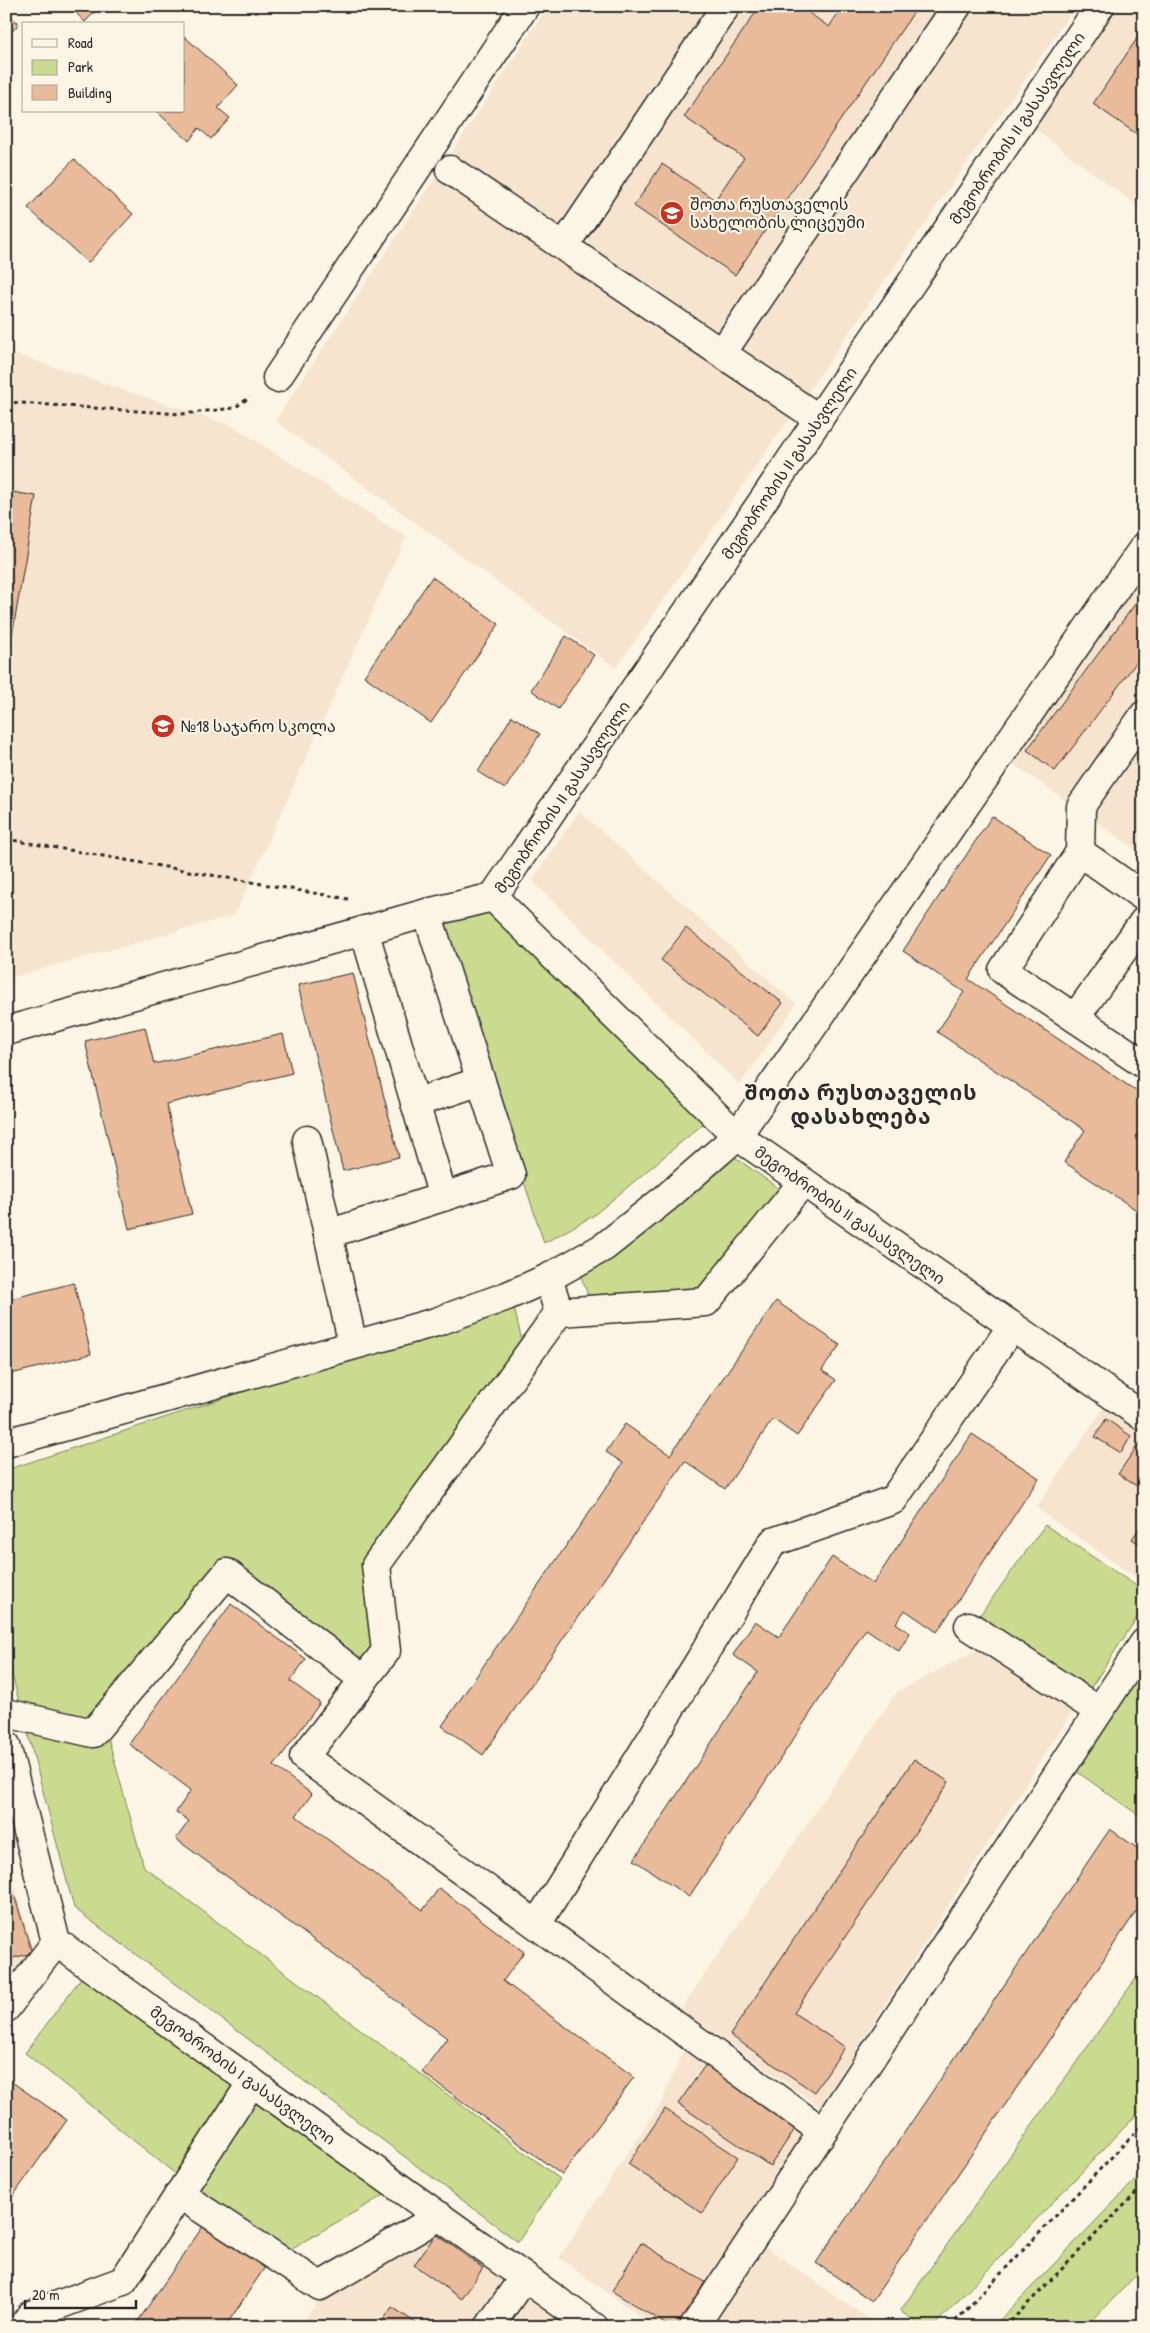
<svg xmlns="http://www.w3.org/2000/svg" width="1150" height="2333" viewBox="0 0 1150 2333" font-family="'Patrick Hand','Noto Sans Georgian',sans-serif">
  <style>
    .built { fill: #f6e4ce }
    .green { fill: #cadb8f; stroke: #7a835d }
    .building { fill: #e9bb9a; stroke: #2b2b2b }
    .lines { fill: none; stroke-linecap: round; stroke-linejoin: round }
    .minor-casing { stroke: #2b2b2b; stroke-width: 31 }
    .path { stroke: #2b2b2b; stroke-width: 3; stroke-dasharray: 4 4; stroke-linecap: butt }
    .minor { stroke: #fcf5e5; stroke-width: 28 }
    .labels { text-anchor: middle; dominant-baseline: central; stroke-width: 4.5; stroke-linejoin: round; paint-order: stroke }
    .street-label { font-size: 16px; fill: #2b2b2b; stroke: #fcf5e5 }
    .poi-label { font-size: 16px; fill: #2b2b2b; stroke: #fcf5e5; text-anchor: start }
    .district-label { font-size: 21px; font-weight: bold; letter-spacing: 1px; fill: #2b2b2b; stroke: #fcf5e5 }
  </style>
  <rect width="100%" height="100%" fill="#fcf5e5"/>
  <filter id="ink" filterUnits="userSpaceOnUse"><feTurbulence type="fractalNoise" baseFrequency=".02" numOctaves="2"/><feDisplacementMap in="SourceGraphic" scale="10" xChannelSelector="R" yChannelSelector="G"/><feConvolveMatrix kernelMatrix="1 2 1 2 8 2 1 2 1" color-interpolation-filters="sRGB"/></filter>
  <g filter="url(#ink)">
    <g class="built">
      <path d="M 548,6 L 1076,6 L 616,668 L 275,421 Z"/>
      <path d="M 1115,6 L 1144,6 L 1144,211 L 1032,127 Z"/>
      <path d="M 6,351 L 233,426 L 406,537 L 235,915 L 6,979 Z"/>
      <path d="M 1144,568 L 1144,855 L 1009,761 Z"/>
      <path d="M 579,811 L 796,1004 L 740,1085 L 532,881 Z"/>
      <path d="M 1109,1400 L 1144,1424 L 1144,1583 L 1036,1508 Z"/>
      <path d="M 986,1645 L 1077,1704 L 820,2107 L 681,2009 L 897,1692 Z"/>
      <path d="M 6,1854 L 36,1960 L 6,1985 Z"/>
      <path d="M 687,2041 L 810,2130 L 746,2233 L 880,2327 L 655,2327 L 559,2258 L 662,2101 Z"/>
      <path d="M 441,2223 L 564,2312 L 554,2327 L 299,2327 L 329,2288 Z"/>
    </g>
    <g class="green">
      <path d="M 497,911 L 709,1119 L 593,1216 L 544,1243 L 440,925 Z"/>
      <path d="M 732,1155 L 785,1193 L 707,1290 L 589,1298 L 579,1271 Z"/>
      <path d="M 513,1303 L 522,1341 L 365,1577 L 377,1643 L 364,1664 L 231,1561 L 102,1716 L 144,1867 L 560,2179 L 518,2242 L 74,1908 L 6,1652 L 6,1470 Z"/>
      <path d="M 1045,1525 L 1144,1591 L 1144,1607 L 1086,1695 L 975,1622 Z"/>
      <path d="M 1144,1661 L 1144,1819 L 1073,1769 Z"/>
      <path d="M 1144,1967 L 1144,2107 L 933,2327 L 923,2327 L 900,2311 Z"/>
      <path d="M 81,1978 L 384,2195 L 289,2250 L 179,2177 L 25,2053 Z"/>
      <path d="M 1144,2171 L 1144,2267 L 1086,2327 L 993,2327 Z"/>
    </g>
    <g class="building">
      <path d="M 69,6 L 100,6 L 85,22 Z"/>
      <path d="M 760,6 L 799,6 L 829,27 L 843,6 L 918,6 L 735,275 L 634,206 L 662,164 L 715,200 L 744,158 L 684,117 Z"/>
      <path d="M 6,11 L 19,24 L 6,38 Z"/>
      <path d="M 1140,34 L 1144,37 L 1144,139 L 1093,104 Z"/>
      <path d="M 184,36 L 238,85 L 218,108 L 230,118 L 211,139 L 199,128 L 189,141 L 156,111 L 184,111 Z"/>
      <path d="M 74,159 L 133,214 L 88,263 L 28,208 Z"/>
      <path d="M 6,491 L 36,496 L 6,671 Z"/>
      <path d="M 432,577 L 499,624 L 431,723 L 364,676 Z"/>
      <path d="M 1144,592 L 1144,652 L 1055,771 L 1027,750 Z"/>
      <path d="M 566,636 L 594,655 L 558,709 L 531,690 Z"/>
      <path d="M 512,716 L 540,734 L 505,789 L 478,772 Z"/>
      <path d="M 992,816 L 1051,855 L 968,979 L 1144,1096 L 1144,1215 L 1064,1162 L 1085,1130 L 937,1032 L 964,992 L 903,951 Z"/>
      <path d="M 686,928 L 783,1003 L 758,1036 L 661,960 Z"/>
      <path d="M 353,973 L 399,1157 L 343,1171 L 298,985 Z"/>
      <path d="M 145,1027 L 154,1064 L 283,1034 L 292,1073 L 166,1104 L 192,1214 L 129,1229 L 85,1041 Z"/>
      <path d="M 74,1283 L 91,1354 L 7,1375 L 6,1300 Z"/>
      <path d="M 776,1301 L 840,1345 L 822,1370 L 836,1380 L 797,1436 L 773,1419 L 725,1489 L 685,1461 L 483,1755 L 442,1726 L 623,1463 L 606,1452 L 625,1424 L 670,1455 Z"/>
      <path d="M 1106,1419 L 1131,1436 L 1121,1453 L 1095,1437 Z"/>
      <path d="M 972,1434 L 1039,1478 L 937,1632 L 905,1610 L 896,1623 L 910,1633 L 899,1651 L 866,1629 L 689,1897 L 634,1860 L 758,1672 L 733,1655 L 755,1621 L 779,1637 L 832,1557 L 873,1584 Z"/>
      <path d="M 1140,1442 L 1144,1445 L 1144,1491 L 1118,1474 Z"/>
      <path d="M 1144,1522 L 1144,1547 L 1132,1539 Z"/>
      <path d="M 231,1604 L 306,1659 L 290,1681 L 320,1703 L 274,1766 L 312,1794 L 296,1816 L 423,1910 L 439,1888 L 524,1952 L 503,1981 L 634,2077 L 562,2175 L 422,2072 L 447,2038 L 176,1839 L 189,1821 L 176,1812 L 191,1790 L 129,1744 Z"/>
      <path d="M 914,1759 L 949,1782 L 794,2013 L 845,2047 L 814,2092 L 730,2035 Z"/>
      <path d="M 1110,1829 L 1144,1853 L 1144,1900 L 872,2301 L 816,2263 Z"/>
      <path d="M 6,1868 L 32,1953 L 6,1960 Z"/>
      <path d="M 706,2064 L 797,2126 L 770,2166 L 678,2104 Z"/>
      <path d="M 6,2078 L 67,2120 L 6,2206 Z"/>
      <path d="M 665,2109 L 738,2157 L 702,2213 L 628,2164 Z"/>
      <path d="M 210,2216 L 271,2258 L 225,2327 L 134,2327 Z"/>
      <path d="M 436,2234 L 483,2268 L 462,2299 L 414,2265 Z"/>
      <path d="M 641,2243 L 705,2282 L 678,2327 L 670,2327 L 612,2291 Z"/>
      <path d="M 392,2307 L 422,2327 L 379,2327 Z"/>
    </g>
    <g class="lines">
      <g class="minor-casing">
        <g id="minor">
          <path d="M 450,170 L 819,419"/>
          <path d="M 564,246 L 726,6"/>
          <path d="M 722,353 L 957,6"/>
          <path d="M 277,378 L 525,6"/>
          <path d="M 1144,715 L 1081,806 L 1080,852 L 1003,970 L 1144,1064"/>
          <path d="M 1080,852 L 1144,897"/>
          <path d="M 493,897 L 1100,6"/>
          <path d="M 493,897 L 737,1136 L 1144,1417"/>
          <path d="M 364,930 L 443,1197"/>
          <path d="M 1075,1018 L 1144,921"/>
          <path d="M 6,1031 L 427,913 L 493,897"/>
          <path d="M 415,1103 L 481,1081"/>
          <path d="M 307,1140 L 353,1345"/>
          <path d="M 328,1234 L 511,1175 L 427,913"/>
          <path d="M 548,1278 L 559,1312 L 376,1565 L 386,1651 L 304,1757 L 822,2131"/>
          <path d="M 559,1312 L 706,1302 L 803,1182"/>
          <path d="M 6,1443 L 436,1322 L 507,1296 L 548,1278 L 604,1247 L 667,1197 L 737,1136 L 1144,547"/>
          <path d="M 969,1626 L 1099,1711"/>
          <path d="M 6,1713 L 93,1733 L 227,1573 L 364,1680"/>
          <path d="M 6,1745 L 56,1942 L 594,2327"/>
          <path d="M 537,1924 L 773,1542 L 893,1500 L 1012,1326"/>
          <path d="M 6,2008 L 56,1942"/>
          <path d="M 179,2194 L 320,2286 L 440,2216"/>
          <path d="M 22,2327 L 31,2315 L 123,2281 L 252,2082"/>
          <path d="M 489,2327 L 524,2277"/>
          <path d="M 694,2327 L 1144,1643"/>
        </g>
      </g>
      <g class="path">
        <path d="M 6,402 L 182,414 L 234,408 L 250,397"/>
        <path d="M 6,839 L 348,899"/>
        <path d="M 950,2327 L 1144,2123"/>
        <path d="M 1005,2327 L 1144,2185"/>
      </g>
      <use href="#minor" class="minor"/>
    </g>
  </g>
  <defs>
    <g id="school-disc" transform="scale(1.25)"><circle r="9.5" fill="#c8321e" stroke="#fcf5e5"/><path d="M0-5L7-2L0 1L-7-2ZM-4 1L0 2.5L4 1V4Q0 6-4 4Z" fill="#fff"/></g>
  </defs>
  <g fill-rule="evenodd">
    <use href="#school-disc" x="672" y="213"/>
    <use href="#school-disc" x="163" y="726"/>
  </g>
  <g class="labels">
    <g class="street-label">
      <text transform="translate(1017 128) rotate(-56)">მეგობრობის II გასასვლელი</text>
      <text transform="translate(789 463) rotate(-56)">მეგობრობის II გასასვლელი</text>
      <text transform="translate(562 797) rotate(-56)">მეგობრობის II გასასვლელი</text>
      <text transform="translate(850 1215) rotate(35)">მეგობრობის II გასასვლელი</text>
      <text transform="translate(243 2075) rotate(36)">მეგობრობის I გასასვლელი</text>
    </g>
    <g class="poi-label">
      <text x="690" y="204">შოთა რუსთაველის<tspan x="690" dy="18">სახელობის ლიცეუმი</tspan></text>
      <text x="180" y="726">№18 საჯარო სკოლა</text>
    </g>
    <g class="district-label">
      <text x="861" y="1092">შოთა რუსთაველის<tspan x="861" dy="24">დასახლება</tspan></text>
    </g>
  </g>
  <rect width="1150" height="2333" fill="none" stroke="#fcf5e5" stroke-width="25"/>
  <rect x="12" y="12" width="1125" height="2308" fill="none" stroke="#2b2b2b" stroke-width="2" filter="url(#ink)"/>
  <rect x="22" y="22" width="162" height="90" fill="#fcf5e5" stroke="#a8a49b"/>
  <rect x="32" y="39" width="25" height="8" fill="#fcf5e5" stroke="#a8a49b"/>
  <text x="68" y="48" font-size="15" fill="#2b2b2b">Road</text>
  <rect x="32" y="60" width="25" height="15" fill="#cadb8f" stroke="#a8a49b"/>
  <text x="68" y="72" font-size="15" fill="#2b2b2b">Park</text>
  <rect x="32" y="85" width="25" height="15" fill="#e9bb9a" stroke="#a8a49b"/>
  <text x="68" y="98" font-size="15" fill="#2b2b2b">Building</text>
  <path d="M25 2300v8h111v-8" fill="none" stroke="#2b2b2b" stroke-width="2.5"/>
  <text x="32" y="2300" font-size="15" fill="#2b2b2b" stroke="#fcf5e5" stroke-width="4" paint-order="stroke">20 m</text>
</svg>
